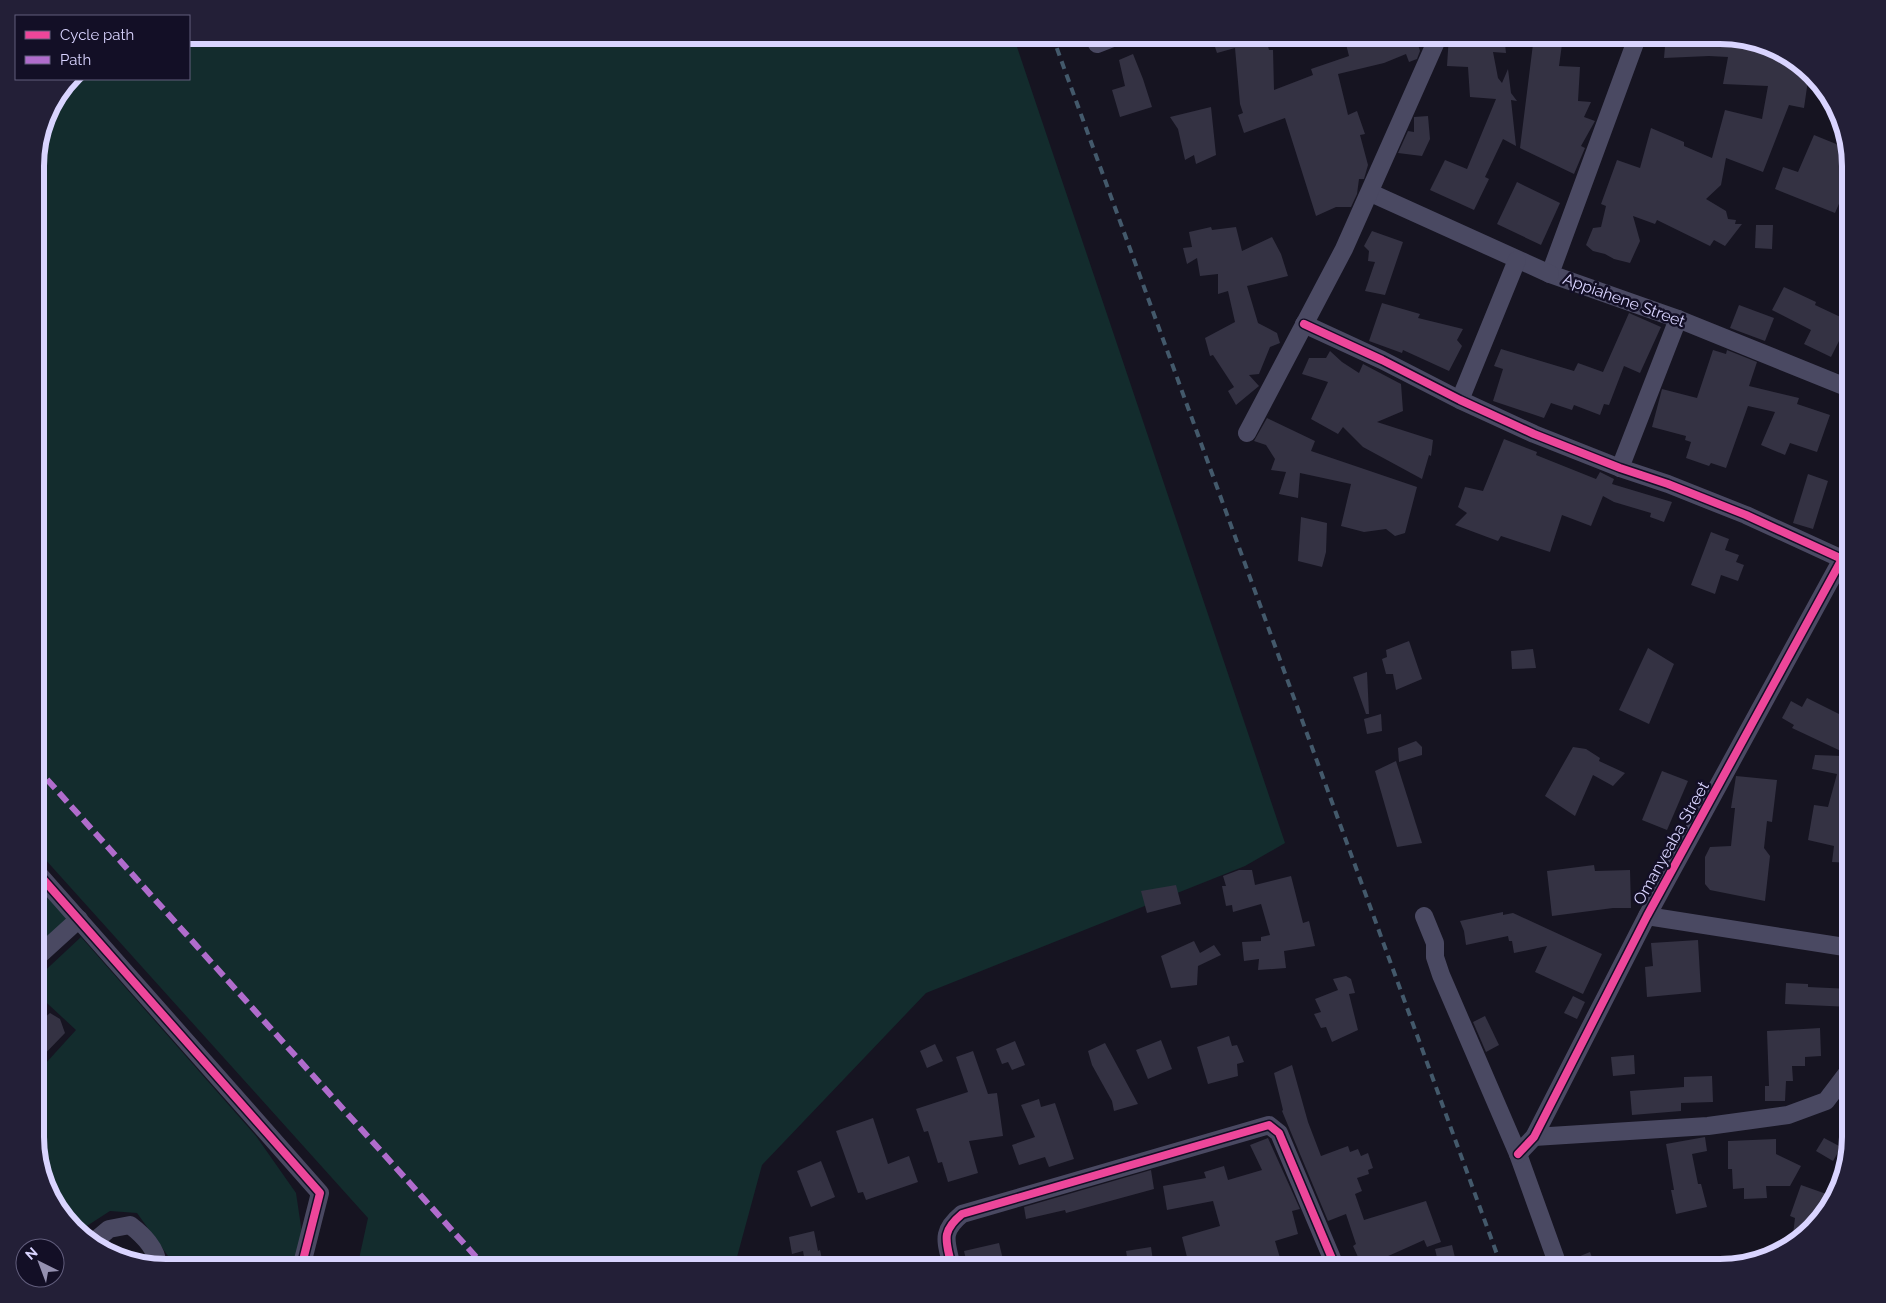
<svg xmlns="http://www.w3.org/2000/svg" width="1886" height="1303" viewBox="0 0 1886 1303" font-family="Raleway,sans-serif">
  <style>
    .green { fill: #132c2d }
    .building { fill: #343243 }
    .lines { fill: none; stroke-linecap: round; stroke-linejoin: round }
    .minor { stroke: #4a4962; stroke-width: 18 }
    .rail { stroke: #43596b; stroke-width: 4; stroke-dasharray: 8 6; stroke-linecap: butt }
    .quiet { stroke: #b06ccc; stroke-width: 6; stroke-dasharray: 12 6; stroke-linecap: butt }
    .cycleway-casing { stroke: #130f26; stroke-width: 11 }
    .cycleway { stroke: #ed469a; stroke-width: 8 }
    .labels { text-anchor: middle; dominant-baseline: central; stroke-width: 5; stroke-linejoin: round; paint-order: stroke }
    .street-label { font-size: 16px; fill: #d9d4ff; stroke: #130f26 }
    .rim { fill: none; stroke: #d9d4ff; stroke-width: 6 }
  </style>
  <rect width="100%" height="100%" fill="#161421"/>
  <g class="green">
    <path d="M 189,35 L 1013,35 L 1285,843 L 1245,866 L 926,993 L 762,1165 L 734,1268 L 357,1268 L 368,1218 L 35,848 L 35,157 L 45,115 L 69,79 L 189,79 Z"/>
    <path d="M 35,879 L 68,914 L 64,926 L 35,952 Z"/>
    <path d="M 81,937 L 256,1136 L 296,1193 L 302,1233 L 293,1268 L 169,1268 L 168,1256 L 137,1213 L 110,1211 L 79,1231 L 52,1203 L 35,1146 L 35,1075 L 76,1030 L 35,992 L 35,980 Z"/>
  </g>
  <g class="building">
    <path d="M 1211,35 L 1266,35 L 1266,39 L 1269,50 L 1273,50 L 1274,90 L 1313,75 L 1311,69 L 1349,56 L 1346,44 L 1356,43 L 1356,35 L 1415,35 L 1420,51 L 1417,59 L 1409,62 L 1406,54 L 1384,63 L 1338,74 L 1348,115 L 1357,111 L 1365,134 L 1360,135 L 1368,165 L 1364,179 L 1359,179 L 1357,194 L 1351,207 L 1336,207 L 1316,216 L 1285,118 L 1244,133 L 1238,115 L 1243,113 L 1240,104 L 1235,48 L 1217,53 Z"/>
    <path d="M 1449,35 L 1504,35 L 1506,53 L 1493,52 L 1498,78 L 1502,83 L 1508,69 L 1511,93 L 1517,101 L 1511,100 L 1516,146 L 1503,139 L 1485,177 L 1489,179 L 1474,210 L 1430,190 L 1445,160 L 1467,169 L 1496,99 L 1470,97 L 1468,67 L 1447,66 Z"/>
    <path d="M 1666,35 L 1721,35 L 1793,57 L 1809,73 L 1804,108 L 1789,105 L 1763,172 L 1726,158 L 1721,185 L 1706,199 L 1726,211 L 1728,219 L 1736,220 L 1735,224 L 1742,224 L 1725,246 L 1714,240 L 1710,246 L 1657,220 L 1655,224 L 1633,216 L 1640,241 L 1630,263 L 1614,259 L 1605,254 L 1593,251 L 1586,245 L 1593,228 L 1601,227 L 1606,206 L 1601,204 L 1617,160 L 1640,168 L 1651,128 L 1684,142 L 1684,146 L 1712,158 L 1725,110 L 1762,119 L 1768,86 L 1723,84 L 1728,57 L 1709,56 L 1664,58 Z"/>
    <path d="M 1534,36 L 1563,37 L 1559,66 L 1580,67 L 1578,101 L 1591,102 L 1584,117 L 1595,121 L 1581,146 L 1585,148 L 1574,174 L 1520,148 Z"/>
    <path d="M 1133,54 L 1143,79 L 1152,107 L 1120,117 L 1112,90 L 1125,86 L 1119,60 Z"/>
    <path d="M 1211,107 L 1216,155 L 1196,164 L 1194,155 L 1185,160 L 1178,129 L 1170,117 Z"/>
    <path d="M 1428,116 L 1430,139 L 1422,156 L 1398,153 L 1408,131 L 1414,132 L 1414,117 Z"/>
    <path d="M 1814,135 L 1846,148 L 1851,165 L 1851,176 L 1835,213 L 1775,189 L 1783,167 L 1798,172 Z"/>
    <path d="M 1517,182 L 1560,203 L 1541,245 L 1497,224 Z"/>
    <path d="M 1756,225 L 1773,225 L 1772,249 L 1755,248 Z"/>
    <path d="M 1211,227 L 1212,230 L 1236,227 L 1242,251 L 1272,237 L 1281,254 L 1288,276 L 1247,286 L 1258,323 L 1277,333 L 1280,343 L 1270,347 L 1259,374 L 1249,375 L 1259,386 L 1236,405 L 1228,391 L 1234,387 L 1213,355 L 1210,356 L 1205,338 L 1235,322 L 1228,291 L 1218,294 L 1218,274 L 1200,276 L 1197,258 L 1187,264 L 1183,248 L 1192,247 L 1189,232 Z"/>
    <path d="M 1372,231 L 1403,242 L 1385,295 L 1365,291 L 1375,262 L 1368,261 L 1369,251 L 1364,246 Z"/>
    <path d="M 1784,287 L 1816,302 L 1815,305 L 1849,321 L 1831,357 L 1804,344 L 1811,330 L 1772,310 Z"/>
    <path d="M 1382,303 L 1420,314 L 1418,318 L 1463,329 L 1457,340 L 1462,346 L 1449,371 L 1403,350 L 1402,353 L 1369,341 Z"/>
    <path d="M 1739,305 L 1774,318 L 1765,341 L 1730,328 Z"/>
    <path d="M 1629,313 L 1661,327 L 1640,373 L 1624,366 L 1609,405 L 1604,404 L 1600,415 L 1574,405 L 1572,410 L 1551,403 L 1544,418 L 1493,401 L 1503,369 L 1494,366 L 1501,349 L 1574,371 L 1578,363 L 1603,372 Z"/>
    <path d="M 1713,350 L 1726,354 L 1727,350 L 1757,362 L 1749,386 L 1799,398 L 1797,404 L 1830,415 L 1817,452 L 1790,443 L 1785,455 L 1761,445 L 1775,412 L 1748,406 L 1726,468 L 1711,463 L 1709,466 L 1686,458 L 1691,442 L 1685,440 L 1686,436 L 1652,427 L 1662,389 L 1697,398 Z"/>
    <path d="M 1330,351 L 1342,362 L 1359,373 L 1363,364 L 1401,384 L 1403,411 L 1377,422 L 1433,440 L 1431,456 L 1429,455 L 1422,479 L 1363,447 L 1343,427 L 1338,434 L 1311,419 L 1328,382 L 1302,374 L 1309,358 L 1326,358 Z"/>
    <path d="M 1267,418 L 1315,441 L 1311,451 L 1417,487 L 1405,533 L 1395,536 L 1386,529 L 1364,532 L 1341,526 L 1351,484 L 1300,473 L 1298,498 L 1279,494 L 1286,472 L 1271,470 L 1275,459 L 1266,445 L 1254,441 Z"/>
    <path d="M 1504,439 L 1537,452 L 1536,455 L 1596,479 L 1600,472 L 1614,479 L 1612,484 L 1672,502 L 1664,522 L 1650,517 L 1651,513 L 1614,502 L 1603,496 L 1591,526 L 1562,515 L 1550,552 L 1501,536 L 1498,541 L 1455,525 L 1467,513 L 1458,507 L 1465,487 L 1483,491 Z"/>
    <path d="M 1808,474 L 1828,481 L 1813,529 L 1793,523 Z"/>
    <path d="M 1301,517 L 1327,523 L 1326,552 L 1322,567 L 1298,561 Z"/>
    <path d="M 1711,532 L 1729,539 L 1725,550 L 1739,555 L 1736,562 L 1744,565 L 1738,581 L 1721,575 L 1715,594 L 1691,585 Z"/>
    <path d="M 1409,641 L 1422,679 L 1396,690 L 1393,674 L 1386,674 L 1382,659 L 1387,657 L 1386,650 Z"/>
    <path d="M 1648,648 L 1674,664 L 1649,724 L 1619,710 Z"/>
    <path d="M 1533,649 L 1536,668 L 1512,669 L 1511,651 Z"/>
    <path d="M 1367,672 L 1369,714 L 1366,714 L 1353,677 Z"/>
    <path d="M 1807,698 L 1851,720 L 1851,863 L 1832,862 L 1834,846 L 1808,840 L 1814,805 L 1828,807 L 1837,774 L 1812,769 L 1815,755 L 1842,756 L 1843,752 L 1792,728 L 1794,725 L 1782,718 L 1791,701 L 1802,707 Z"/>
    <path d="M 1381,714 L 1382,731 L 1367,734 L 1364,719 Z"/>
    <path d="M 1416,741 L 1422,747 L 1422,755 L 1399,762 L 1398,748 Z"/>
    <path d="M 1573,747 L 1586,749 L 1600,758 L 1599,761 L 1625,773 L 1613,786 L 1593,775 L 1575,816 L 1545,796 Z"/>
    <path d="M 1396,761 L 1422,843 L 1397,847 L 1375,771 Z"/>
    <path d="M 1662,771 L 1688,781 L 1667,830 L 1642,820 Z"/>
    <path d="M 1736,776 L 1777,780 L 1772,822 L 1767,821 L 1764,848 L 1770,856 L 1765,901 L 1710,890 L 1705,884 L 1705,857 L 1710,847 L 1731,846 L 1735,808 L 1731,808 Z"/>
    <path d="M 1594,865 L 1595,871 L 1630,870 L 1631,908 L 1613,908 L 1552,916 L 1547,871 Z"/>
    <path d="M 1239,870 L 1252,870 L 1255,885 L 1291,876 L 1303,923 L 1309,921 L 1315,946 L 1284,951 L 1286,968 L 1258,970 L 1259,959 L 1244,961 L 1242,942 L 1261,941 L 1261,937 L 1270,935 L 1261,904 L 1233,912 L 1232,905 L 1226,906 L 1222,886 L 1226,886 L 1223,876 Z"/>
    <path d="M 1176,885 L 1181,904 L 1147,913 L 1141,891 Z"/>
    <path d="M 1503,912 L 1503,915 L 1513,913 L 1602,954 L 1583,994 L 1535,972 L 1547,946 L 1514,953 L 1512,941 L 1509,941 L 1508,936 L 1466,945 L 1464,931 L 1460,921 Z"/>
    <path d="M 1698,940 L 1701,992 L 1647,997 L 1645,967 L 1653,966 L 1651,943 Z"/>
    <path d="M 1194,941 L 1200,953 L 1214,945 L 1221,955 L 1198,966 L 1197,985 L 1171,988 L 1161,956 Z"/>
    <path d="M 1346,976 L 1351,979 L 1355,993 L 1349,994 L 1358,1030 L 1332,1042 L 1326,1027 L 1321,1028 L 1314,1014 L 1321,1012 L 1315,999 L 1338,990 L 1333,979 Z"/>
    <path d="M 1786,983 L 1808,984 L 1808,987 L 1851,989 L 1851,1007 L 1785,1004 Z"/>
    <path d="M 1573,996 L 1585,1002 L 1577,1019 L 1564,1013 Z"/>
    <path d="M 50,1013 L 60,1019 L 65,1033 L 35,1064 L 35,1026 Z"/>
    <path d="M 1485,1016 L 1499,1045 L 1486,1052 L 1473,1022 Z"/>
    <path d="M 1820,1028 L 1821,1056 L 1805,1057 L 1805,1066 L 1792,1066 L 1793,1081 L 1786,1081 L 1785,1101 L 1765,1101 L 1765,1086 L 1769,1086 L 1767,1031 Z"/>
    <path d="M 1229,1036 L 1232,1046 L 1237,1045 L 1244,1062 L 1237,1064 L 1238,1076 L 1208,1084 L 1197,1047 Z"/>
    <path d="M 1161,1040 L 1172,1069 L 1148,1079 L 1136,1050 Z"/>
    <path d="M 1015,1041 L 1025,1065 L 1012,1070 L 1008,1062 L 1002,1064 L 996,1049 Z"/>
    <path d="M 1105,1043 L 1138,1104 L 1114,1111 L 1112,1101 L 1092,1065 L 1088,1051 Z"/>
    <path d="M 935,1044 L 943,1061 L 927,1068 L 920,1051 Z"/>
    <path d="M 973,1051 L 988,1094 L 997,1093 L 1003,1136 L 969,1141 L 978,1173 L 948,1182 L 942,1162 L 938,1163 L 928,1131 L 924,1132 L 916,1109 L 968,1092 L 956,1057 Z"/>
    <path d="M 1634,1055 L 1635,1074 L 1613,1076 L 1611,1057 Z"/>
    <path d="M 1292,1065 L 1308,1122 L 1321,1156 L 1348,1146 L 1350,1152 L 1358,1149 L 1361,1156 L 1368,1153 L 1373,1168 L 1368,1170 L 1369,1174 L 1357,1178 L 1362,1191 L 1355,1194 L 1364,1220 L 1426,1201 L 1441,1242 L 1427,1247 L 1424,1240 L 1386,1257 L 1390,1268 L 1363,1268 L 1353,1246 L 1356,1244 L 1346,1214 L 1328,1221 L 1282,1111 L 1283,1110 L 1274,1073 Z"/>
    <path d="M 1712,1076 L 1713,1102 L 1681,1103 L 1681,1111 L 1632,1115 L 1630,1091 L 1684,1087 L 1684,1077 Z"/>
    <path d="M 1039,1099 L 1041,1107 L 1055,1103 L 1074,1159 L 1049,1167 L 1045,1157 L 1019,1165 L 1012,1145 L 1035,1137 L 1021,1105 Z"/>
    <path d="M 873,1118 L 888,1164 L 909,1156 L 918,1182 L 866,1200 L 863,1192 L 858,1193 L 836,1131 Z"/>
    <path d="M 1705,1137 L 1707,1151 L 1692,1154 L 1698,1184 L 1701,1184 L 1707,1207 L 1676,1214 L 1671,1190 L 1674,1190 L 1666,1144 Z"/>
    <path d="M 1268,1138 L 1300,1209 L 1292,1211 L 1298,1234 L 1275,1241 L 1283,1268 L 1163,1268 L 1163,1265 L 1187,1257 L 1182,1237 L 1220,1226 L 1213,1201 L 1167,1210 L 1163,1186 L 1206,1178 L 1204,1172 L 1224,1166 L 1228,1180 L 1262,1170 L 1250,1145 Z"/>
    <path d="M 1824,1138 L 1841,1147 L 1833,1161 L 1816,1151 Z"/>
    <path d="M 1776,1139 L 1776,1154 L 1801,1166 L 1790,1186 L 1766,1186 L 1767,1198 L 1744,1199 L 1744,1188 L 1733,1189 L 1732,1169 L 1728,1169 L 1728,1141 Z"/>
    <path d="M 821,1161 L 835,1197 L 811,1207 L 797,1171 Z"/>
    <path d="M 1151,1170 L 1154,1189 L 1066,1213 L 1065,1210 L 1026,1219 L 1024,1207 Z"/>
    <path d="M 1801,1185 L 1832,1196 L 1832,1201 L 1829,1210 L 1792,1243 L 1795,1218 L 1790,1216 Z"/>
    <path d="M 814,1231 L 818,1251 L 820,1250 L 824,1268 L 806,1268 L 803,1251 L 792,1254 L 789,1237 Z"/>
    <path d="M 999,1243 L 1005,1268 L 968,1268 L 964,1251 Z"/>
    <path d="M 1452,1245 L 1456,1262 L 1439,1266 L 1435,1249 Z"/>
    <path d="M 1151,1247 L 1154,1268 L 1129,1268 L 1126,1251 Z"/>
    <path d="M 1590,1252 L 1596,1268 L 1569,1268 L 1568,1261 Z"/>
  </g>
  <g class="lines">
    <g class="minor">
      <path d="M 1638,35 L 1550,274 L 1678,319 L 1851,389"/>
      <path d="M 1097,44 L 1120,35"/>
      <path d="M 1371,193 L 1550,274"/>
      <path d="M 1304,324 L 1382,360 L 1460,400 L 1534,434 L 1620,468 L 1668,484 L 1746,515 L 1842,559"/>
      <path d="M 1460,400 L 1517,260"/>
      <path d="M 1247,433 L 1344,249 L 1439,35"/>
      <path d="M 1620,468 L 1678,319"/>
      <path d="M 35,870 L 320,1193 L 301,1268"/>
      <path d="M 1424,916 L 1435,943 L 1435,957 L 1441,975 L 1518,1154 L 1559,1268"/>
      <path d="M 1647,916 L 1851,948"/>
      <path d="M 35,959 L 79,919"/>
      <path d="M 1534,1137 L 1708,1126 L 1788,1115 L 1826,1101 L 1851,1068"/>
      <path d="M 1518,1154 L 1534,1137 L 1647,916 L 1842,559 L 1851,546"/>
      <path d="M 91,1244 L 109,1229 L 130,1225 C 143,1235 157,1248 158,1266"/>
      <path d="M 952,1268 C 947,1242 939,1233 962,1214 L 1269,1125 L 1279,1133 L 1336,1268"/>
    </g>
    <path class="rail" d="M 1052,35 L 1502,1268"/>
    <path class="quiet" d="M 35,766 L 486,1268"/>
    <g class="cycleway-casing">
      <g id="cycleway">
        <path d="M 1304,324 L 1382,360 L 1460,400 L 1534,434 L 1620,468 L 1668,484 L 1746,515 L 1842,559"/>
        <path d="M 35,870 L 320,1193 L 301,1268"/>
        <path d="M 1518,1154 L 1534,1137 L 1647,916 L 1842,559 L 1851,546"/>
        <path d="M 952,1268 C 947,1242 939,1233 962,1214 L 1269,1125 L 1279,1133 L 1336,1268"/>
      </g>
    </g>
    <use href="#cycleway" class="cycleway"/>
  </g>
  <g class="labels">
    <g class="street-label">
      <text transform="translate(1624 300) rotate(20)">Appiahene Street</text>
      <text transform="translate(1671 843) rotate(-61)">Omanyeaba Street</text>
    </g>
  </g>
  <path d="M0 0H1886V1303H0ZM166 44H1720A122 122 0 0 1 1842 166V1137A122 122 0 0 1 1720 1259H166A122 122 0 0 1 44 1137V166A122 122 0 0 1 166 44Z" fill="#231f37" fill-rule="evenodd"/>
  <path class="rim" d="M166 44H1720A122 122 0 0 1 1842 166V1137A122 122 0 0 1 1720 1259H166A122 122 0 0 1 44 1137V166A122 122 0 0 1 166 44Z"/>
  <rect x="15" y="15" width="175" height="65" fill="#130f26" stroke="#625e7d"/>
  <rect x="25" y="31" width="25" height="8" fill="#ed469a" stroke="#625e7d"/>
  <text x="60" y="40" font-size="15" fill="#d9d4ff">Cycle path</text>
  <rect x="25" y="56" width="25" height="8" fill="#b06ccc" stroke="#625e7d"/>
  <text x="60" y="65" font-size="15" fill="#d9d4ff">Path</text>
  <g transform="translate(40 1263) rotate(318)"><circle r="24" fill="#130f26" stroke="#625e7d"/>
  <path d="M0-4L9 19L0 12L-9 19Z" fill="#9591b1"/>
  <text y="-8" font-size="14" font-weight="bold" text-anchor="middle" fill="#d9d4ff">N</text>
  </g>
</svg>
